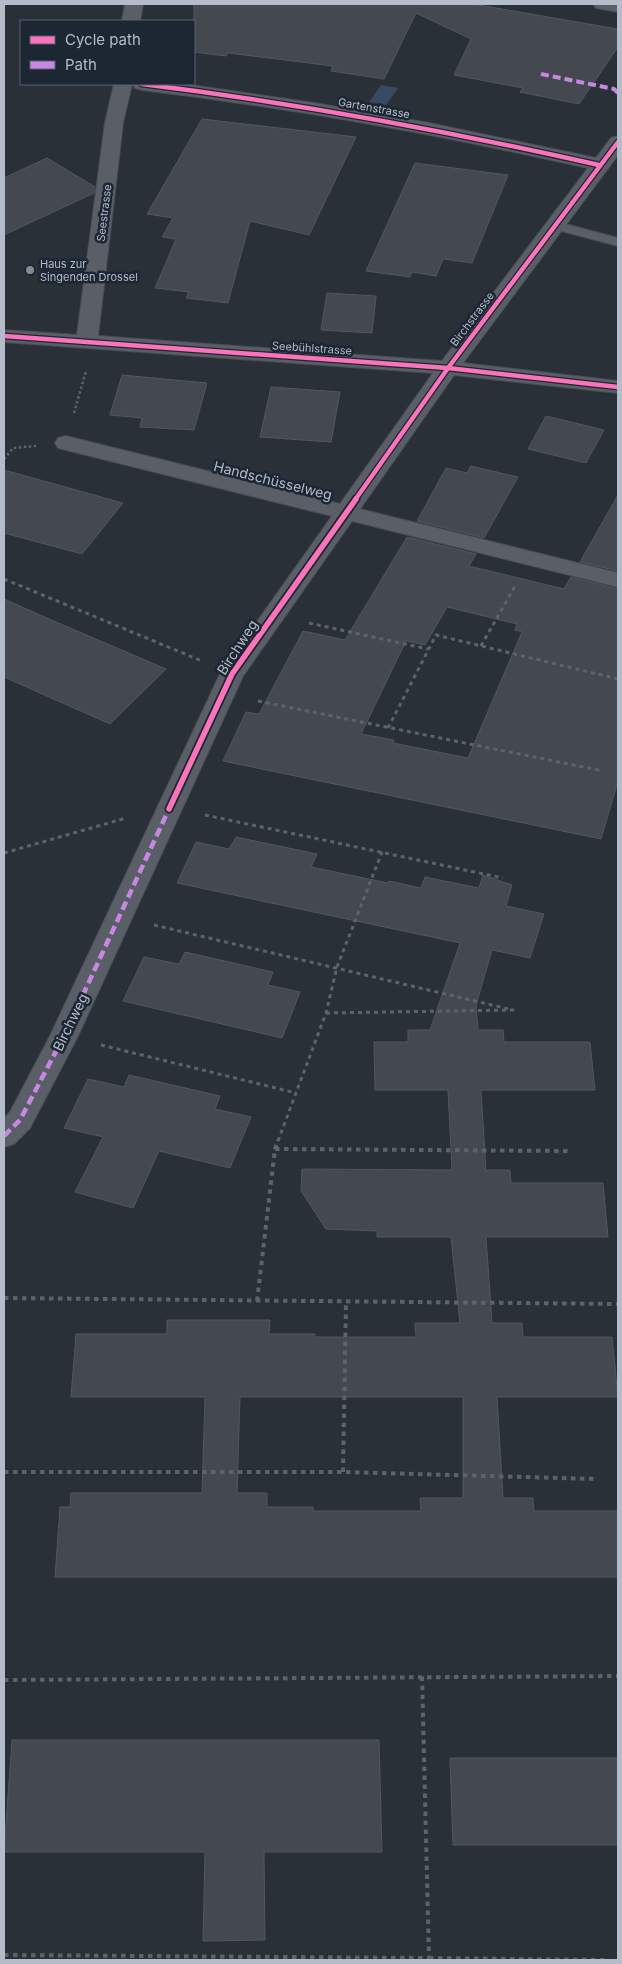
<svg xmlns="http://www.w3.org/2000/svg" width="622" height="1964" viewBox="0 0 622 1964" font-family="Inter,sans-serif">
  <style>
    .water { fill: #384963 }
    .building { fill: #444950; stroke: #52575f; fill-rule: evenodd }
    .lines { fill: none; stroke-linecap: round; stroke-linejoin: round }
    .lane-casing { stroke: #484c53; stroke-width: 2 }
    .street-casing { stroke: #484c53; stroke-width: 2 }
    .path-far2 { stroke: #5d636a; stroke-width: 2.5; stroke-dasharray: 2.5 2.5; stroke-linecap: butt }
    .path-far1 { stroke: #5d636a; stroke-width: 3; stroke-dasharray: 4 4; stroke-linecap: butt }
    .path { stroke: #5d636a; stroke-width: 4; stroke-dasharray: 4.5 4.5; stroke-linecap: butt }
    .lane { fill: #5a5e66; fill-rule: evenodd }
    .street { fill: #5a5e66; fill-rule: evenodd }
    .quiet-far1 { stroke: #c787e3; stroke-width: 4; stroke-dasharray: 8 4; stroke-linecap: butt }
    .quiet { stroke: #c787e3; stroke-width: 4.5; stroke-dasharray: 9 4.5; stroke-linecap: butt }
    .cycleway-far1-casing { stroke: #1d2633; stroke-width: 7 }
    .cycleway-casing { stroke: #1d2633; stroke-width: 9 }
    .cycleway-far1 { stroke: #fb73b8; stroke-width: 4.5 }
    .cycleway { stroke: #fb73b8; stroke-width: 5.5 }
    .poi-dot { fill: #848b96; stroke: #1d2633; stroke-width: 2 }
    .labels { text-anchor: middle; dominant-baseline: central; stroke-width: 5; stroke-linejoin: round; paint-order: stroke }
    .far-street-label { font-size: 11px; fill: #b4bcc9; stroke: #1d2633 }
    .far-poi-label { font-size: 11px; fill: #b4bcc9; stroke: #1d2633; text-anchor: start }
    .street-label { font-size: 14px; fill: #b4bcc9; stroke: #1d2633 }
  </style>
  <rect width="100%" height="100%" fill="#2a3038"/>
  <path class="water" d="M 381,85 L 398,88 L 386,105 L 369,102 Z"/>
  <g class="building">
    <path d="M 194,4 L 473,4 L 618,29 L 618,47 L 579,104 L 520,92 L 523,88 L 454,75 L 471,39 L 416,13 L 384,79 L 331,71 L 333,66 L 228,53 L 226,56 L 194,52 Z"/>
    <path d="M 202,119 L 356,137 L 309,235 L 250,221 L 228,303 L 186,298 L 189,292 L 155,288 L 176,239 L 162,237 L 173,218 L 147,214 Z"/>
    <path d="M 47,158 L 95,187 L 94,193 L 4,235 L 4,178 Z"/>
    <path d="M 415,163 L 508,175 L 472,263 L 443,259 L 436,276 L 412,272 L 410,277 L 366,271 Z"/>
    <path d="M 327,293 L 376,296 L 372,333 L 321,330 Z"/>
    <path d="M 122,375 L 207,383 L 194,430 L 140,427 L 142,418 L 110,415 Z"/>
    <path d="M 271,387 L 340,392 L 331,442 L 260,437 Z"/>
    <path d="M 546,416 L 604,430 L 586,463 L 528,449 Z"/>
    <path d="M 471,466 L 518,477 L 484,538 L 417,521 L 446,468 L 467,473 Z"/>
    <path d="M 4,470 L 123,503 L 82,554 L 4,533 Z"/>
    <path d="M 618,495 L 618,571 L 580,562 Z"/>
    <path d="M 407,537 L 476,554 L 469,566 L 564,589 L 571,577 L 618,589 L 618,781 L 601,839 L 223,761 L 246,712 L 259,714 L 303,631 L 345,640 ZM 447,607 L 517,624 L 515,630 L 522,632 L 468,758 L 393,743 L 394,740 L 361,734 L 406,641 L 425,645 Z"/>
    <path d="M 4,599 L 49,619 L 166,669 L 110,724 L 4,677 Z"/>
    <path d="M 236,837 L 317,854 L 311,867 L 388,883 L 389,881 L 421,888 L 425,877 L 479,888 L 483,875 L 512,885 L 506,906 L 544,914 L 530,958 L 492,950 L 476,1005 L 478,1030 L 503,1030 L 504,1042 L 590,1042 L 595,1090 L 481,1090 L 486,1170 L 510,1170 L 511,1183 L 603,1183 L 608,1237 L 486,1237 L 492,1323 L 522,1323 L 523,1337 L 612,1337 L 618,1397 L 497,1397 L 503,1498 L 533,1498 L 534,1511 L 618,1511 L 618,1577 L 55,1577 L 60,1507 L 70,1507 L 71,1493 L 202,1493 L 205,1397 L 71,1397 L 76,1334 L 167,1334 L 167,1320 L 270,1320 L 269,1334 L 315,1334 L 315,1337 L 416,1337 L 415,1323 L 460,1323 L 451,1237 L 377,1237 L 377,1231 L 326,1229 L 301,1191 L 302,1169 L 452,1170 L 448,1090 L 375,1090 L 374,1042 L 408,1042 L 408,1030 L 430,1030 L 460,943 L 177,883 L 196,842 L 229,849 ZM 240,1397 L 463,1397 L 463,1498 L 420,1498 L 421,1511 L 313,1511 L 313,1507 L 267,1507 L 267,1493 L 237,1493 Z"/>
    <path d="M 185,952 L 273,972 L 268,985 L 300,992 L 282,1038 L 123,1001 L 144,957 L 179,964 Z"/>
    <path d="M 129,1075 L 220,1096 L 215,1109 L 251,1117 L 230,1168 L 159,1151 L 133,1208 L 75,1192 L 103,1137 L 64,1128 L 88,1079 L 124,1087 Z"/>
    <path d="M 12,1740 L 379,1740 L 382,1852 L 264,1852 L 265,1940 L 203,1941 L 205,1852 L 4,1852 Z"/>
    <path d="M 450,1758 L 618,1758 L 618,1845 L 453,1845 Z"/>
  </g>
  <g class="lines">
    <g class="lane-casing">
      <path id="lane" d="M 554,221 L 618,238 L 618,246 L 550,228 L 548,225 L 550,222 Z"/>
    </g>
    <g class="street-casing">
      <g id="street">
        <path d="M 125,4 L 143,4 L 140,21 L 122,21 Z"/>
        <path d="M 593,4 L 618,4 L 618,12 L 596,8 Z"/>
        <path d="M 114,84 L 132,84 L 123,123 L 98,336 L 442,361 L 588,168 C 441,135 292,108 142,90 L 135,88 L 133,84 L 184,84 L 314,103 L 429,123 L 596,158 L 611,138 L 618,136 L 618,155 L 463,363 L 618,381 L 618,393 L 454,375 L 360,509 L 618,573 L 618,587 L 352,521 L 243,676 L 78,1036 L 30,1128 L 14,1144 L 4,1147 L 4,1118 L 10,1112 L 50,1036 L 220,674 L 332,516 L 58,448 L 55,443 L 58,438 L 66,436 L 340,504 L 433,373 L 4,342 L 4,330 L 77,335 L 105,123 Z"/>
      </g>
    </g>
    <g class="path-far2">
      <path d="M 74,413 L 86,371"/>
      <path d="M 4,459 L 13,448 L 36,446"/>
    </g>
    <g class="path-far1">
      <path d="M 4,579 L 202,661"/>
      <path d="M 309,623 L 428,649"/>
      <path d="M 481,646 L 515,586"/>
      <path d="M 258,701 L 603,771"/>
      <path d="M 388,728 L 436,635 L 618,679"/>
      <path d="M 205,815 L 503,878"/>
      <path d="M 4,853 L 126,818"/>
      <path d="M 154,925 L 513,1010 L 326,1013"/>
      <path d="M 101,1045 L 296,1093"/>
      <path d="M 278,1141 L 326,1013 L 337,967 L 382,852"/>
    </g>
    <g class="path">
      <path d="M 275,1149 L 569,1151"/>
      <path d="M 4,1298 L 618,1304"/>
      <path d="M 257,1301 L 275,1149 L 278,1140"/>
      <path d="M 4,1472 L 343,1472 L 598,1479"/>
      <path d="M 343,1472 L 346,1302"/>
      <path d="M 4,1680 L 618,1676"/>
      <path d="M 4,1955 L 429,1958 L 422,1676"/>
      <path d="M 429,1958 L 605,1960"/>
    </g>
    <use href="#lane" class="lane"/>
    <use href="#street" class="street"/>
    <path class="quiet-far1" d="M 541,74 L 614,89 L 618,93"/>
    <path class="quiet" d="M 4,1136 L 20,1120 L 64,1036 L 169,809"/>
    <g class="cycleway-far1-casing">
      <g id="cycleway-far1">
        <path d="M 142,84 C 296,103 448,131 599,165"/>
        <path d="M 4,336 L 448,368 L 618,387"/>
        <path d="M 355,500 L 448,368 L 618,142"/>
      </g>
    </g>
    <g class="cycleway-casing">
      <path id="cycleway" d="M 169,809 L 232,674 L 356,499"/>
    </g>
    <use href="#cycleway-far1" class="cycleway-far1"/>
    <use href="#cycleway" class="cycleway"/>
  </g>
  <circle class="poi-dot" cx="30" cy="270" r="5"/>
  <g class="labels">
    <g class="far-street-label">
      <text transform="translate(374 108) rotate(10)">Gartenstrasse</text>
      <text transform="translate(104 213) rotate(-83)">Seestrasse</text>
      <text transform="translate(472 319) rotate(-53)">Birchstrasse</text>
      <text transform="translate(312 348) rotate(4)">Seebühlstrasse</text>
    </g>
    <g class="far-poi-label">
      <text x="40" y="264">Haus zur<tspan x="40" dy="13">Singenden Drossel</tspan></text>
    </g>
    <g class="street-label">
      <text transform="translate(273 480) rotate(14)">Handschüsselweg</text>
      <text transform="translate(237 647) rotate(-57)">Birchweg</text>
      <text transform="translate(70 1022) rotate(-64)">Birchweg</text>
    </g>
  </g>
  <rect width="622" height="1964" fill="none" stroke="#b4bcc9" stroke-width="10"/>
  <rect x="20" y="20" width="175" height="65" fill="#1d2633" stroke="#59626f"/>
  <rect x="30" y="36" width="25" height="8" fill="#fb73b8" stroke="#59626f"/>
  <text x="65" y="45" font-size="15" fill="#b4bcc9">Cycle path</text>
  <rect x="30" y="61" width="25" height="8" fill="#c787e3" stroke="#59626f"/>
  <text x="65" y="70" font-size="15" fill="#b4bcc9">Path</text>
</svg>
